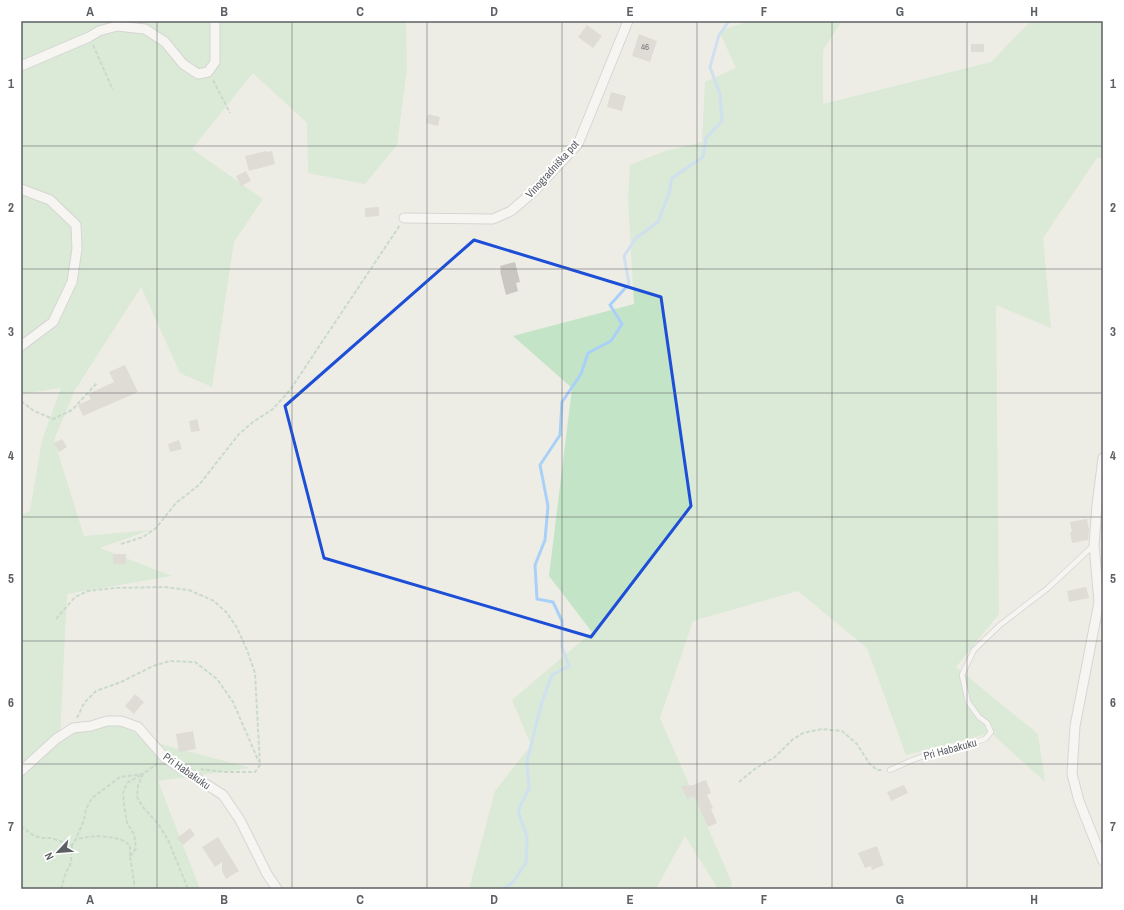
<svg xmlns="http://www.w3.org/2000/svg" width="1124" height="910" viewBox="0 0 1124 910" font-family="'Archivo Narrow',sans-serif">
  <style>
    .green { fill: #c3e4c6 }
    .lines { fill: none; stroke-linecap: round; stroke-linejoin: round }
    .stream { stroke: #a9d0f9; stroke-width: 3 }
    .building { fill: #cac7c2 }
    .service-casing { stroke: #b7b9be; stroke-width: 6 }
    .minor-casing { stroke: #b7b9be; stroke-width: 11 }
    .path { stroke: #9cc4ab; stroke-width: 2; stroke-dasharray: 4 2; stroke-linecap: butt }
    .service { stroke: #fff; stroke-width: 4.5 }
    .minor { stroke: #fff; stroke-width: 9 }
    .marked { fill: none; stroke: #1d4ed8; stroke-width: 3; stroke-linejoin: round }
    .grid { fill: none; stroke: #5c5f64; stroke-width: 1; stroke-opacity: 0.55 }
    .labels { text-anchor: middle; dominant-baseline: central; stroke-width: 4; stroke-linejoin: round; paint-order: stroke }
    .number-label { font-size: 9px; fill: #78797c }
    .street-label { font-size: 11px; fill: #5c5f64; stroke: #fff }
    .neatline { fill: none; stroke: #5c5f64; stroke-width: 1.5 }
    .grid-label { font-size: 13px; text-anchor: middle; font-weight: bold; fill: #5c5f64 }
  </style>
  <rect width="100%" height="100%" fill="#eeede5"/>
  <g class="green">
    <path d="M 21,21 L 406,21 L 407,69 L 397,145 L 365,184 L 308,173 L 307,123 L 253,73 L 192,149 L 263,199 L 234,242 L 212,387 L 180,373 L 141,287 L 75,390 L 54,440 L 84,536 L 150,530 L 100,548 L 172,576 L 67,594 L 60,737 L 105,719 L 164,745 L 251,768 L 158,781 L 200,889 L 21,889 L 21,515 L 30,511 L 42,440 L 61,388 L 21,394 Z"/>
    <path d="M 750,21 L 842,21 L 823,50 L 823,104 L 991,62 L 1031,21 L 1103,21 L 1103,158 L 1097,158 L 1043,238 L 1051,328 L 996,305 L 999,614 L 956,667 L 1038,734 L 1045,782 L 991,733 L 906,755 L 867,648 L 798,591 L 693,621 L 660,718 L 732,883 L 730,889 L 718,889 L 685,836 L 656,889 L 469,889 L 495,791 L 531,745 L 512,700 L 592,632 L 549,576 L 572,388 L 513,336 L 634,304 L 628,199 L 630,165 L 665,151 L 702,142 L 705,82 L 736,68 L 719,31 Z"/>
  </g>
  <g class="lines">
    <path class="stream" d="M 504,889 L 513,882 L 526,863 L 527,837 L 518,811 L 529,788 L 527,761 L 542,702 L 552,675 L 569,666 L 562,647 L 562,621 L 553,602 L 537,599 L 535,565 L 545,540 L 548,506 L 540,465 L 560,435 L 562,402 L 581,374 L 588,353 L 611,341 L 622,324 L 610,305 L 629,284 L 624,256 L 636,238 L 658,222 L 669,193 L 672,178 L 703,157 L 706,138 L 722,121 L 720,94 L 710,67 L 719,35 L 729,21"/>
  </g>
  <g class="building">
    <path d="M 587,25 L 602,36 L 593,48 L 578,37 Z"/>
    <path d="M 639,34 L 657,41 L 650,62 L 632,56 Z"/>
    <rect x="971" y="44" width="13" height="8"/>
    <path d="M 611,92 L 626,96 L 622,111 L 607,107 Z"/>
    <path d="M 428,114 L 440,117 L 438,126 L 426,123 Z"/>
    <path d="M 266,151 L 266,152 L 272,151 L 275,164 L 249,171 L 245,156 Z"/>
    <path d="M 246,171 L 251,181 L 241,186 L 236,176 Z"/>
    <path d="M 379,207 L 379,216 L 365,217 L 365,208 Z"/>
    <path d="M 515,262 L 520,282 L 516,283 L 518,291 L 506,295 L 500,271 L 501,270 L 500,266 Z"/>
    <path d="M 125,365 L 138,392 L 83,416 L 78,405 L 91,399 L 88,394 L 114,382 L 109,372 Z"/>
    <path d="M 197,419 L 200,431 L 191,432 L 189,421 Z"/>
    <path d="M 62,439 L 67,447 L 59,452 L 54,443 Z"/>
    <path d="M 179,440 L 182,449 L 170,452 L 168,444 Z"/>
    <path d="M 1087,519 L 1089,530 L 1088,540 L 1072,543 L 1070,532 L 1072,532 L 1070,522 Z"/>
    <rect x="113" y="554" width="13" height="10"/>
    <path d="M 1086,587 L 1089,598 L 1069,602 L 1067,591 Z"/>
    <path d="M 135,694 L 144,702 L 134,714 L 125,706 Z"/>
    <path d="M 193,731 L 196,749 L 179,752 L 176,734 Z"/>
    <path d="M 706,780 L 711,793 L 707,795 L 713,808 L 711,809 L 717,823 L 708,827 L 694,796 L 687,799 L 681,786 L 693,785 Z"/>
    <path d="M 904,785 L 908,793 L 891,801 L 887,792 Z"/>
    <path d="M 190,828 L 195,835 L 183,845 L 177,838 Z"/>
    <path d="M 218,837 L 239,871 L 226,879 L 222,871 L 222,862 L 215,867 L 202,847 Z"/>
    <path d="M 877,846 L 884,865 L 872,870 L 871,866 L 865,868 L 858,853 Z"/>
  </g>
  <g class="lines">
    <g class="service-casing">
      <path id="service" d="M 890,770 L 910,761 L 940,750 L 961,747 L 985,739 L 991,732 L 987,723 L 979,717 L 968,702 L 962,675 L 974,650 L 1000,625 L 1048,588 L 1094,545"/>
    </g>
    <g class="minor-casing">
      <g id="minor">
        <path d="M 21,66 L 89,37 L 99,31 L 117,26 L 145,29 L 165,42 L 183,64 L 198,74 L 208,72 L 215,62 L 215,21"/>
        <path d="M 21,189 L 50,200 L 76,225 L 77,249 L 72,282 L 53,322 L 21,346"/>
        <path d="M 404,218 L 493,219 L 511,211 L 533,192 L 578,144 L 628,21"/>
        <path d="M 1103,458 L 1097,505 L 1094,545 L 1099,602 L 1075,726 L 1072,774 L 1079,801 L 1103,861"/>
        <path d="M 21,771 L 56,739 L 73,728 L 91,726 L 107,721 L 121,721 L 138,727 L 165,758 L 223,795 L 240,820 L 267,874 L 277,889"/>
      </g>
    </g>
    <g class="path">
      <path d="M 93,45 L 113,90"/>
      <path d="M 213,80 L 230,113"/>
      <path d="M 21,401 L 34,411 L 53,419 L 72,410 L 97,383"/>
      <path d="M 121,544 L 143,537 L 156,528 L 176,503 L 199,485 L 239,434 L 253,422 L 273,409 L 290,390 L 400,225"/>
      <path d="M 56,619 L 75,597 L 88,591 L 114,588 L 165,587 L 189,590 L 214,601 L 227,613 L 237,628 L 247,650 L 255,673 L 260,765 L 255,772 L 225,772 L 201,769"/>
      <path d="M 77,718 L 84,703 L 96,691 L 121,682 L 153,666 L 170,661 L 195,662 L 217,679 L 233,702 L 259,762"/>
      <path d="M 158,763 L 143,774 L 138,785 L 137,797 L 142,806 L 159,825 L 168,840 L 188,889"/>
      <path d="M 739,782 L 756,768 L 775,757 L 792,740 L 803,733 L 822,729 L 842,731 L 857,744 L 869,763 L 877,770 L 882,770"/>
      <path d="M 21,826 L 33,835 L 41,838 L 51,838 L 72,845 L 76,839 L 84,820 L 86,809 L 92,798 L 120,777 L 143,774 L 127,783 L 123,793 L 124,804 L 127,823 L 134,834 L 136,848 L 130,857 L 130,845 L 120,839 L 108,837 L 96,836 L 76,839"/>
      <path d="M 130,857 L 134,881 L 134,889"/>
      <path d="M 61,889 L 66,872 L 71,863 L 72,845"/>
    </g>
    <use href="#service" class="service"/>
    <use href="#minor" class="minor"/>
  </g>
  <path d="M0 0H1124V910H0ZM 474,240 L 661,297 L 691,506 L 591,637 L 324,558 L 285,406 Z" fill="#eeede5" fill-opacity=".55" fill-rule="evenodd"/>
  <path class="marked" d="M 474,240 L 661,297 L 691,506 L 591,637 L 324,558 L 285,406 Z"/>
  <path class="grid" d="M 157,21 L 157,889M 292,21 L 292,889M 427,21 L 427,889M 562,21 L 562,889M 697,21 L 697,889M 832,21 L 832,889M 967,21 L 967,889M 21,146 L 1103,146M 21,269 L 1103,269M 21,393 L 1103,393M 21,517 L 1103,517M 21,641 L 1103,641M 21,764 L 1103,764"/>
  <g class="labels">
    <g class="number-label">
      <text x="645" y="47">46</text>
    </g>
    <g class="street-label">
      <text transform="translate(552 169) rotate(-48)">Vinogradniška pot</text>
      <text transform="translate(950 749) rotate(-15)">Pri Habakuku</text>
      <text transform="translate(187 771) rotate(35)">Pri Habakuku</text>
    </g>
  </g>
  <rect width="1124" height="910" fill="none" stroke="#ffffff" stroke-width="44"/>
  <g transform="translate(58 852) rotate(244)" stroke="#ffffff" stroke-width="3" paint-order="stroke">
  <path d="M0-3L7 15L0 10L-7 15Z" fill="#5c5f64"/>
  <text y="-6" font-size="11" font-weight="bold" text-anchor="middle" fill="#5c5f64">N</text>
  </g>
  <rect x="22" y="22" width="1080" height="866" class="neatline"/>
  <g class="grid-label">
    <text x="90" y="16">A</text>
    <text x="224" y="16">B</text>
    <text x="360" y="16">C</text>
    <text x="494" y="16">D</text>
    <text x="630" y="16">E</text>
    <text x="764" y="16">F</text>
    <text x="900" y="16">G</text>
    <text x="1034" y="16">H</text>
    <text x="11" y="88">1</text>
    <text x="1113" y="88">1</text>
    <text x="11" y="212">2</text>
    <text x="1113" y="212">2</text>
    <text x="11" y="336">3</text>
    <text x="1113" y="336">3</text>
    <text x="11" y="460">4</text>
    <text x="1113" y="460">4</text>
    <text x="11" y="583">5</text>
    <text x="1113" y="583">5</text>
    <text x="11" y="707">6</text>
    <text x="1113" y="707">6</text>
    <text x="11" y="831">7</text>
    <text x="1113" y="831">7</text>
    <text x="90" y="904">A</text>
    <text x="224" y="904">B</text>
    <text x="360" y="904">C</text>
    <text x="494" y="904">D</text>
    <text x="630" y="904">E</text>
    <text x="764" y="904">F</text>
    <text x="900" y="904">G</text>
    <text x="1034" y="904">H</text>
  </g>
</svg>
